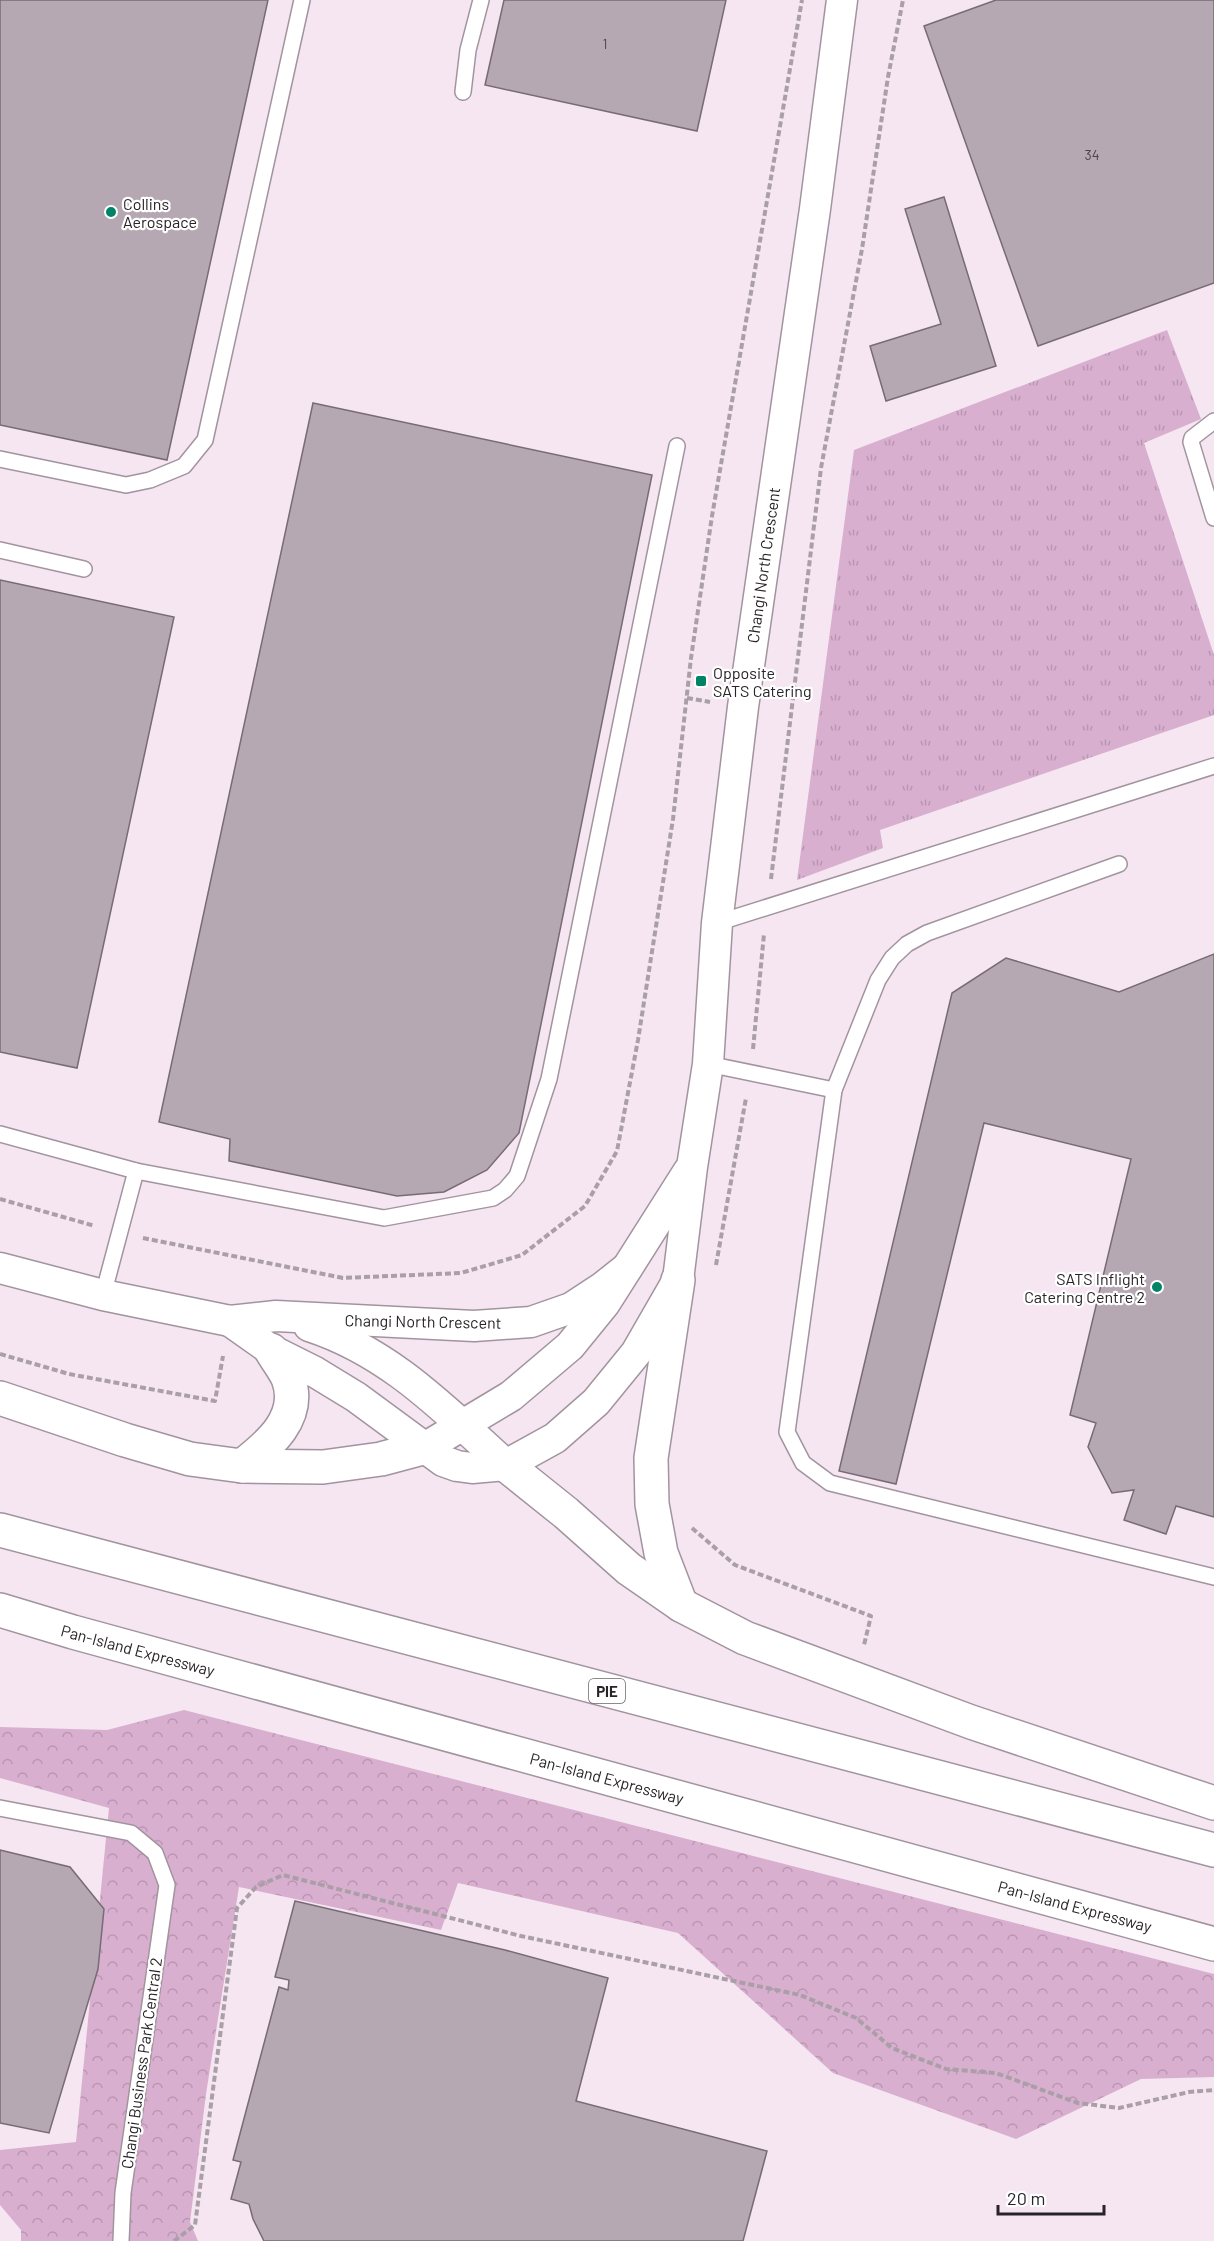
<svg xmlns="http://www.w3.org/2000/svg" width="1214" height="2241" viewBox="0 0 1214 2241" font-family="Barlow,sans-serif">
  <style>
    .grass { fill: url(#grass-tufts) }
    .forest { fill: url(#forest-crowns) }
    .building { fill: #b6a8b3; stroke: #786b75; stroke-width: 1.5 }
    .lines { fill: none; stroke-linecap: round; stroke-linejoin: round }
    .lane-casing { stroke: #a2949e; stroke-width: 18 }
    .street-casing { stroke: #a2949e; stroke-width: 33 }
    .highway-casing { stroke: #a2949e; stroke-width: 36 }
    .path { stroke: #aa9fa7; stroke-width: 4; stroke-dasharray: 6 3; stroke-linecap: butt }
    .lane { stroke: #fff; stroke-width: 15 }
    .street { stroke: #fff; stroke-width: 30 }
    .highway { stroke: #fff; stroke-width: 33 }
    .poi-dot { fill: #008366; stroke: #fff; stroke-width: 2 }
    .labels { text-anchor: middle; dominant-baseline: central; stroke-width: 4.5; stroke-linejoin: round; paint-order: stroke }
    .number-label { font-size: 14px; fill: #4c444a }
    .shield { fill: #fff; stroke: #686568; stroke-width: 1.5 }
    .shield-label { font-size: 15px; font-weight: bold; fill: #282327 }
    .poi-label { font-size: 16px; fill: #282327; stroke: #fff; text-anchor: start }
    .street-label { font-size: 16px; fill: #282327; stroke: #fff }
  </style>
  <defs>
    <pattern id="grass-tufts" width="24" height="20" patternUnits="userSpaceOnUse" patternTransform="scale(1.5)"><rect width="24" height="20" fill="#d9afd0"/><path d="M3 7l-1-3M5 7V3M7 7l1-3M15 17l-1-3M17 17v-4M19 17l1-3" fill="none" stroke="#ba96b3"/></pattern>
    <pattern id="forest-crowns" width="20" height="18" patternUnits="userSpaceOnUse" patternTransform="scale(1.5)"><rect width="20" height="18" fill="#d9afd0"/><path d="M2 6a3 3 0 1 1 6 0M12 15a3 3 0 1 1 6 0" fill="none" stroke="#ba96b3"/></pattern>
  </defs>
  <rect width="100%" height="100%" fill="#f5e6f1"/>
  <path class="grass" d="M 1167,330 L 1201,419 L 1144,443 L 1214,655 L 1214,715 L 880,830 L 883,848 L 797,880 L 854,450 Z"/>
  <path class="forest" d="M 184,1710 L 1214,1974 L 1214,2077 L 1141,2079 L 1016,2139 L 833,2073 L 678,1933 L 458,1883 L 441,1930 L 239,1887 L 206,2094 L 190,2222 L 198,2241 L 21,2241 L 21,2230 L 0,2205 L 0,2150 L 76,2142 L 109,1808 L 0,1778 L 0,1727 L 107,1730 Z"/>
  <g class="building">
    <path d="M 0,0 L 268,0 L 167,460 L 0,425 Z"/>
    <path d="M 504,0 L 726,0 L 697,131 L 485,85 Z"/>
    <path d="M 996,0 L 1214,0 L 1214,283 L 1038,346 L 924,26 Z"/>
    <path d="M 944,197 L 996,366 L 886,401 L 870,346 L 941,324 L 905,209 Z"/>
    <path d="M 313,403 L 652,475 L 519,1133 L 487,1170 L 444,1192 L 397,1196 L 229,1161 L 230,1139 L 159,1122 Z"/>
    <path d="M 0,580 L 174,617 L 77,1068 L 0,1052 Z"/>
    <path d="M 1214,954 L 1214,1517 L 1176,1506 L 1166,1534 L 1124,1520 L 1134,1490 L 1112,1493 L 1088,1447 L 1096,1423 L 1070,1415 L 1131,1159 L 984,1123 L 896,1484 L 839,1471 L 952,993 L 1006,958 L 1119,992 Z"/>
    <path d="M 0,1850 L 70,1867 L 104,1909 L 98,1969 L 49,2133 L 0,2123 Z"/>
    <path d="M 295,1901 L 505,1950 L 608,1978 L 576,2101 L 767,2151 L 743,2241 L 264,2241 L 253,2219 L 249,2204 L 231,2199 L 241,2162 L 233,2160 L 279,1987 L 288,1990 L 289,1980 L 275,1977 Z"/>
  </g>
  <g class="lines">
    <g class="lane-casing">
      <g id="lane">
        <path d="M 463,92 L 468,50 L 481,0"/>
        <path d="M 1214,421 L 1192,438 L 1191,442 L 1214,518"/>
        <path d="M 0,459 L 126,485 L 150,480 L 184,466 L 205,440 L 302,0"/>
        <path d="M 0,550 L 84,569"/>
        <path d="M 1119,864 L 927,933 L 907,944 L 892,958 L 878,980 L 834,1090 L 787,1432 L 803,1463 L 830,1483 L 1214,1577"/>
        <path d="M 717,923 L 1214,766"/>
        <path d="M 708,1064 L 834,1090"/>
        <path d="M 0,1134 L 136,1171 L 384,1218 L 493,1198 L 505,1190 L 517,1176 L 549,1079 L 677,446"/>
        <path d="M 103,1295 L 136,1171"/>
        <path d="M 0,1808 L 131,1833 L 155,1853 L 167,1885 L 123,2193 L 121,2241"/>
      </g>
    </g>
    <g class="street-casing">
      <g id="street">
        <path d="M 0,1268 L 103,1295 L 230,1321 L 276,1316 L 474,1326 L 531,1322 L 571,1308 L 603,1287 L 627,1268"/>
        <path d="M 230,1321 L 271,1350 L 315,1372 L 356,1397 L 443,1461 L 457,1466 L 472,1468 L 506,1465 L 555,1438 L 596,1402 L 636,1353 L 678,1280 L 692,1167 L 708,1064 L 717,923 L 743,707 L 815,209 L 842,0"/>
        <path d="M 309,1326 C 390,1352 445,1410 506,1465"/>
        <path d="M 426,1447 L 511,1396 L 570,1346 L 605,1303 L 688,1172"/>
      </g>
    </g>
    <g class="highway-casing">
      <g id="highway">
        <path d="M 678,1280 L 651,1458 L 652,1504 L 661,1553 L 681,1605"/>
        <path d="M 0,1398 L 125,1440 L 190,1459 L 242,1466 L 323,1467 L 381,1459 L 426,1447"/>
        <path d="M 506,1465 L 566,1513 L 629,1569 L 681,1605 L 745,1638 L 971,1722 L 1214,1803"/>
        <path d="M 242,1466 C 269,1445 303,1417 288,1378 C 284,1369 276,1359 271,1350"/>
        <path d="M 0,1530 L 1214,1850"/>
        <path d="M 0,1610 L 73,1632 L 1214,1944"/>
      </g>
    </g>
    <g class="path">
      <path d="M 687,698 L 710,702"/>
      <path d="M 771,879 L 821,468 L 862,249 L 888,77 L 903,0"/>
      <path d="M 753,1049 L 764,934"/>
      <path d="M 0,1199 L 95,1226"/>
      <path d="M 143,1238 L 343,1278 L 461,1273 L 522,1255 L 585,1206 L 617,1151 L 638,1040 L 673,819 L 691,658 L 712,516 L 802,0"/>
      <path d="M 716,1265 L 746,1098"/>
      <path d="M 0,1354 L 69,1374 L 215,1401 L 223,1356"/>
      <path d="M 692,1528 L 735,1565 L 871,1616 L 864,1645"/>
      <path d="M 174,2241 L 195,2225 L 237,1908 L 256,1887 L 283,1875 L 521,1936 L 800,1995 L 856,2018 L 892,2048 L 946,2069 L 996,2073 L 1078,2103 L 1119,2108 L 1189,2092 L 1214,2090"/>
    </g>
    <use href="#lane" class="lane"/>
    <use href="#street" class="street"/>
    <use href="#highway" class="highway"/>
  </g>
  <g class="poi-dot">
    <circle cx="111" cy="212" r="6"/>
    <rect x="695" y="675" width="12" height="12" rx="3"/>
    <circle cx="1157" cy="1287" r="6"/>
  </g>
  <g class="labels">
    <g class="number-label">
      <text x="605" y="43">1</text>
      <text x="1092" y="154">34</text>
    </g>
    <rect class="shield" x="589" y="1679" width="36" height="24" rx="4.5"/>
    <g class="shield-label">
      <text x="607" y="1691">PIE</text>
    </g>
    <g class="poi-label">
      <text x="123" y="203">Collins<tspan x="123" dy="18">Aerospace</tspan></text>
      <text x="713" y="672">Opposite<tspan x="713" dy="18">SATS Catering</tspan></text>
      <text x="1145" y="1278" text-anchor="end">SATS Inflight<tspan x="1145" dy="18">Catering Centre 2</tspan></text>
    </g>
    <g class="street-label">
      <text transform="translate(763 565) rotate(-82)">Changi North Crescent</text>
      <text transform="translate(423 1321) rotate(1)">Changi North Crescent</text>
      <text transform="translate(138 1650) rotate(15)">Pan-Island Expressway</text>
      <text transform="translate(607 1778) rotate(15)">Pan-Island Expressway</text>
      <text transform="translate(1075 1906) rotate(15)">Pan-Island Expressway</text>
      <text transform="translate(141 2063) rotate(-82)">Changi Business Park Central 2</text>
    </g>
  </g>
  <path d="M998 2205v9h106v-9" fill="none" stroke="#282327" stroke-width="3"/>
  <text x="1007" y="2205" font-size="18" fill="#282327" stroke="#ffffff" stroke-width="4.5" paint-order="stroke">20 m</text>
</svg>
